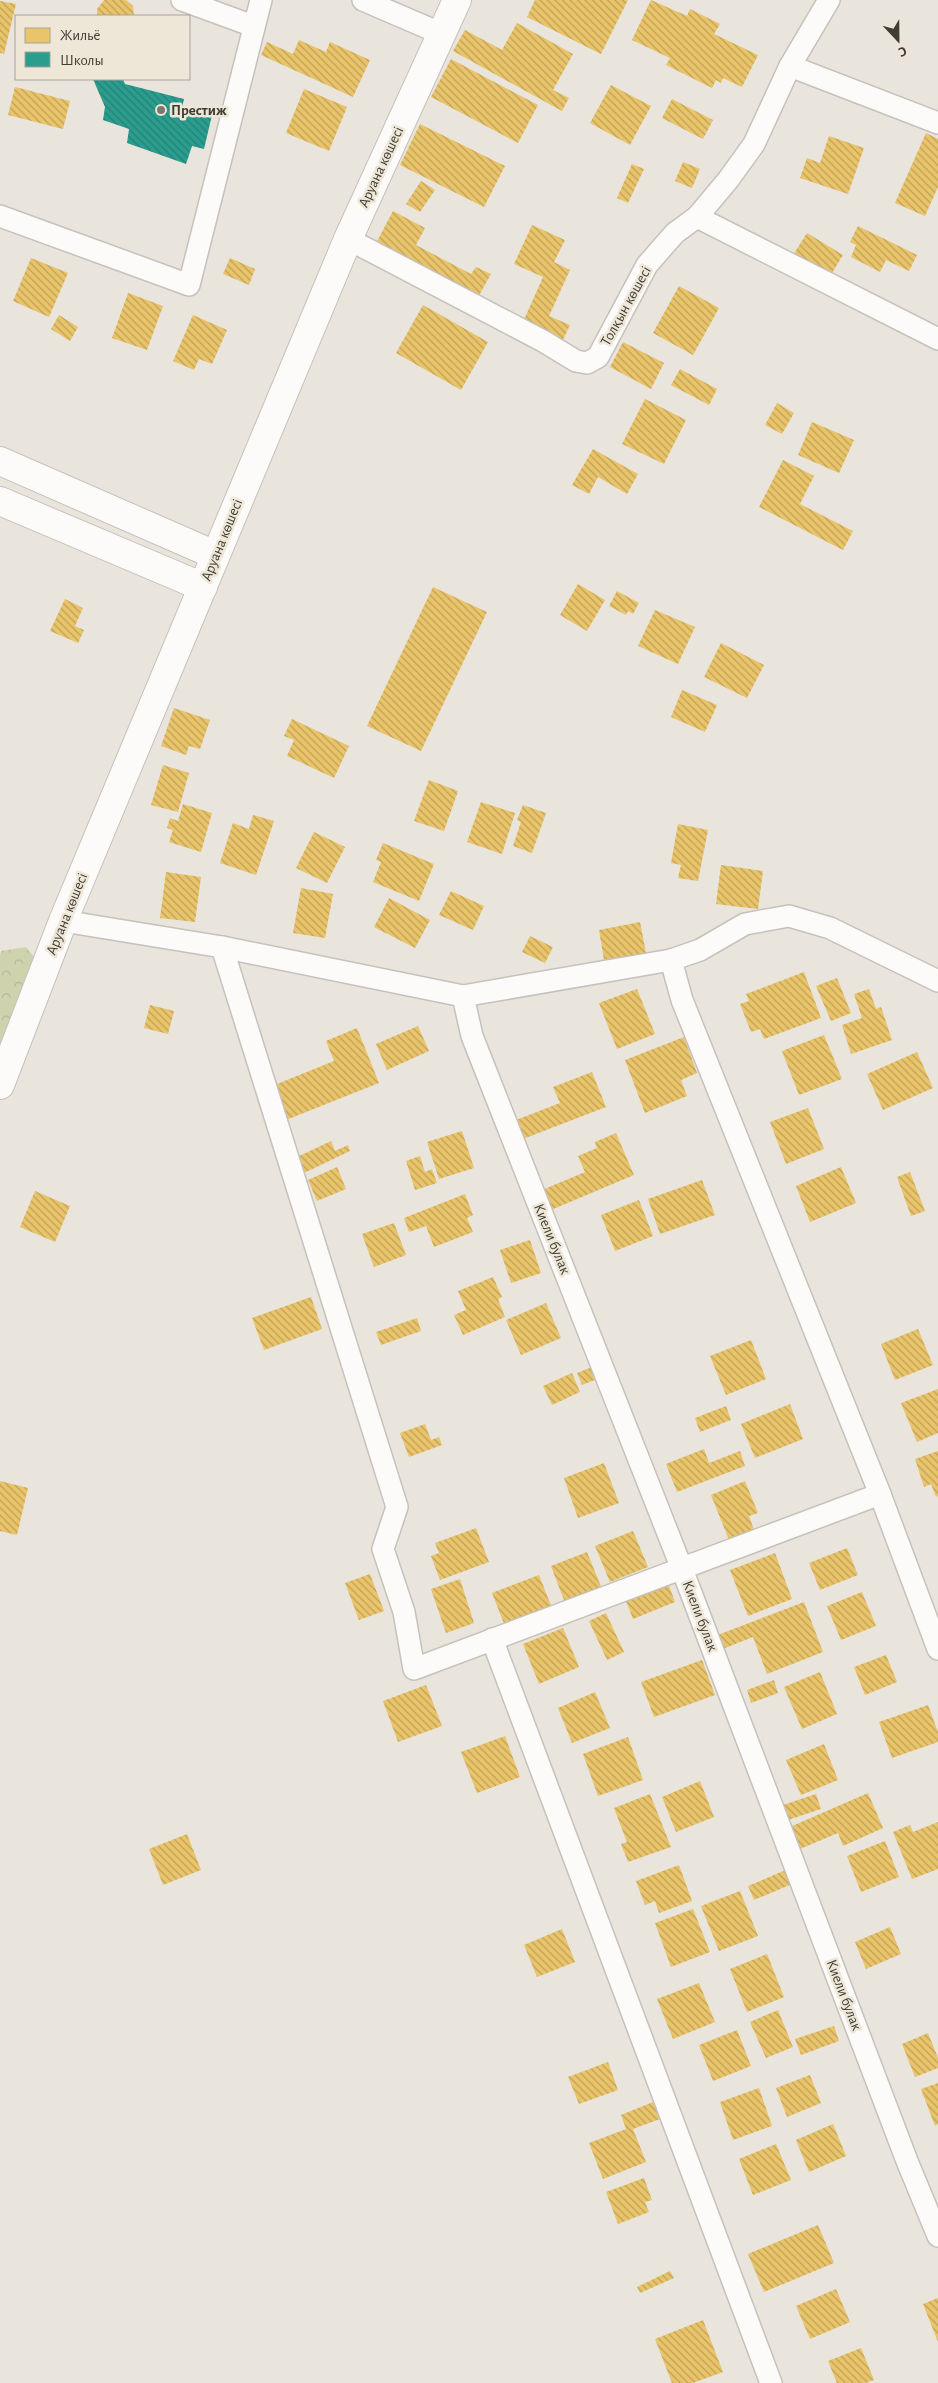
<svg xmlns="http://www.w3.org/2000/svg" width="938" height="2383" viewBox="0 0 938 2383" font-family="'Alegreya Sans',sans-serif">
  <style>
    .forest { fill: url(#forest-crowns) }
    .homes { fill: url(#homes-back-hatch) }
    .schools { fill: url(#schools-back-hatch) }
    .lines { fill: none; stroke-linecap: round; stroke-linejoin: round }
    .minor-casing { stroke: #c5c1bb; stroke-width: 24 }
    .tertiary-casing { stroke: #c5c1bb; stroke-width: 30 }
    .minor { stroke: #fcfbfa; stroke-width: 21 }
    .tertiary { stroke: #fcfbfa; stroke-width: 28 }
    .poi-dot { fill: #7a7870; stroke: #eee7d7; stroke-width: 2 }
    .labels { text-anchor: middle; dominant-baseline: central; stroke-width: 5; stroke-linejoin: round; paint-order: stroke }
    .poi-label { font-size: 15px; font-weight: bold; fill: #3f3d36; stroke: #eee7d7; text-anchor: start }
    .street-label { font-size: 15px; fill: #3f3d36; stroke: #eee7d7 }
  </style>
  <defs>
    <pattern id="forest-crowns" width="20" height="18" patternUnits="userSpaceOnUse" patternTransform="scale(1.25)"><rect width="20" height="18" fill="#cfd3ad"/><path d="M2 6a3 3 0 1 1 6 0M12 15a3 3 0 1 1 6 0" fill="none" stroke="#b3b695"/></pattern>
    <pattern id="homes-back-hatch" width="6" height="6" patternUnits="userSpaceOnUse" patternTransform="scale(1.25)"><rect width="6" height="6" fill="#e9c46a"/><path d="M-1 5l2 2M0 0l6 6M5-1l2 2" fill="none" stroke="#bea058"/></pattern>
    <pattern id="schools-back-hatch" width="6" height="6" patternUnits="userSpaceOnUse" patternTransform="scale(1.25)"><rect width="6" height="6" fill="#2a9d8f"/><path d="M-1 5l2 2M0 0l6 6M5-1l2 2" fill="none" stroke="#258176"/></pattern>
  </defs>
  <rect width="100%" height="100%" fill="#e9e5dc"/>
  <path class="forest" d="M 26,947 L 39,963 L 0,1062 L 0,955 L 1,951 Z"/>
  <g class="homes">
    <path d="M 104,0 L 126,0 L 133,6 L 134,16 L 97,16 L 97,9 Z"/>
    <path d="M 535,0 L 628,0 L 601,54 L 527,17 Z"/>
    <path d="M 651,0 L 687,16 L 690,9 L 720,24 L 714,34 L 758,55 L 742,87 L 723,78 L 721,83 L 716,80 L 712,88 L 666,65 L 670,58 L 632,40 Z"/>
    <path d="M 0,1 L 16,4 L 4,54 L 0,53 Z"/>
    <path d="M 517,23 L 573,54 L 553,90 L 569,98 L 562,111 L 453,51 L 465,30 L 502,50 Z"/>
    <path d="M 299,40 L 326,52 L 330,42 L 370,60 L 353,97 L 261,55 L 267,42 L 293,54 Z"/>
    <path d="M 451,59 L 538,105 L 518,143 L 431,97 Z"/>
    <path d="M 611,85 L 651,106 L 630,145 L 590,123 Z"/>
    <path d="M 15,87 L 70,101 L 63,129 L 8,115 Z"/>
    <path d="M 304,89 L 347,107 L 329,151 L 286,133 Z"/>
    <path d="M 672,99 L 713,120 L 703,139 L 662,118 Z"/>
    <path d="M 420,124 L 505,166 L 484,207 L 400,165 Z"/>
    <path d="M 926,133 L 938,139 L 938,187 L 925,216 L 895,203 Z"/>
    <path d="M 829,136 L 864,148 L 848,194 L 800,178 L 807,158 L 820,163 Z"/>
    <path d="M 683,162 L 700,169 L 692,188 L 675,181 Z"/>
    <path d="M 632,164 L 644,169 L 628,203 L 617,198 Z"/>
    <path d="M 421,181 L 435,190 L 420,212 L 406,204 Z"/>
    <path d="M 393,211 L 425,228 L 416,245 L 471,274 L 476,267 L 491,274 L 477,299 L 375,245 Z"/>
    <path d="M 532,225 L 565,240 L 554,262 L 570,270 L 549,316 L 570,325 L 563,340 L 523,322 L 543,277 L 514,264 Z"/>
    <path d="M 858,226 L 917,255 L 909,271 L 886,260 L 880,272 L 851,257 L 856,245 L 850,242 Z"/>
    <path d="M 807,233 L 843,255 L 829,278 L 793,255 Z"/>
    <path d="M 31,258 L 68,273 L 49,317 L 13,301 Z"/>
    <path d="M 230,258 L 255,269 L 249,285 L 223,274 Z"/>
    <path d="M 679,286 L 719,308 L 693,355 L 653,333 Z"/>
    <path d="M 128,293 L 163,306 L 147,350 L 112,338 Z"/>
    <path d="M 423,305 L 488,342 L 461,390 L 396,353 Z"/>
    <path d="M 59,315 L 78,327 L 70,341 L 51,329 Z"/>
    <path d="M 193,315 L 227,330 L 212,364 L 199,359 L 194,370 L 173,361 Z"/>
    <path d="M 623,342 L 664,363 L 651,389 L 610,367 Z"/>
    <path d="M 680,369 L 717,389 L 709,405 L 671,385 Z"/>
    <path d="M 645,399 L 686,420 L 664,464 L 622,444 Z"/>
    <path d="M 777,403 L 794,413 L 782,434 L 765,425 Z"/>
    <path d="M 812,422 L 854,440 L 839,473 L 798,455 Z"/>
    <path d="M 593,449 L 638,474 L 627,494 L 598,477 L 589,494 L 572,485 Z"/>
    <path d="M 783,460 L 814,476 L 800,504 L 853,531 L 843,550 L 759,507 Z"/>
    <path d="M 578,584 L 605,600 L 587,631 L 560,615 Z"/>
    <path d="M 433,587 L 487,612 L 421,751 L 367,726 Z"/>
    <path d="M 617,591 L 639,603 L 633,614 L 628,611 L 626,615 L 609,606 Z"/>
    <path d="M 65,599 L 83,608 L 75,626 L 84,630 L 78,643 L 50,631 Z"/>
    <path d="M 655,610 L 695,627 L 678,664 L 638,646 Z"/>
    <path d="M 721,643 L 764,665 L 747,698 L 704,677 Z"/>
    <path d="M 682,690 L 717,705 L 705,732 L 671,717 Z"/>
    <path d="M 174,708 L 210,720 L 200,749 L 189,746 L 186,755 L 161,746 Z"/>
    <path d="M 292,719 L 349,746 L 334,778 L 287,756 L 294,740 L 284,736 Z"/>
    <path d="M 163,765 L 189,773 L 178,812 L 151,805 Z"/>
    <path d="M 429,780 L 458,791 L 444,831 L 414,821 Z"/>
    <path d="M 481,802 L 515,813 L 502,854 L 467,842 Z"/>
    <path d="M 183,804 L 212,813 L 201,852 L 169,842 L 173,830 L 167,828 L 170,818 L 178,821 Z"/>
    <path d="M 523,805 L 546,813 L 532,853 L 513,846 L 521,822 L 517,820 Z"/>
    <path d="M 253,815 L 274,821 L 256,875 L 220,863 L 233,823 L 249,829 Z"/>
    <path d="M 678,824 L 708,830 L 698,881 L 678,878 L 681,865 L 671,863 Z"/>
    <path d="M 314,832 L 345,847 L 327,883 L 296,868 Z"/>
    <path d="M 383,843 L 434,864 L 419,901 L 373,882 L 381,862 L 376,860 Z"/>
    <path d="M 721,865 L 763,871 L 758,909 L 716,904 Z"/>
    <path d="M 166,872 L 201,877 L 195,922 L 160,918 Z"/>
    <path d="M 301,888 L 333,894 L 325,938 L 293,933 Z"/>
    <path d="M 451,891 L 484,906 L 473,930 L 439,915 Z"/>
    <path d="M 389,898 L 430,920 L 415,948 L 374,927 Z"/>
    <path d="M 640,922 L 646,953 L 604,960 L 599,930 Z"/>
    <path d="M 530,936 L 553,947 L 545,963 L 522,952 Z"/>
    <path d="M 804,972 L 821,1018 L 764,1039 L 760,1029 L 751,1032 L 740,1004 L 749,1001 L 746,994 Z"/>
    <path d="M 837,978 L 851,1013 L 831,1021 L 816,986 Z"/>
    <path d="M 637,989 L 655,1034 L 617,1049 L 599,1003 Z"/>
    <path d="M 869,989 L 876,1009 L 881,1007 L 892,1040 L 851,1054 L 842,1025 L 862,1018 L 854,994 Z"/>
    <path d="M 150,1005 L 174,1011 L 168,1034 L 144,1028 Z"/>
    <path d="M 418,1026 L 429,1051 L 387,1070 L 376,1044 Z"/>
    <path d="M 357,1028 L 379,1083 L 286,1120 L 272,1086 L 334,1061 L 326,1041 Z"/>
    <path d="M 824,1035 L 842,1079 L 799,1095 L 782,1051 Z"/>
    <path d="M 684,1037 L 697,1073 L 681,1080 L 687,1096 L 645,1113 L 625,1060 Z"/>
    <path d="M 917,1052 L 933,1088 L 883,1110 L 867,1074 Z"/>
    <path d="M 592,1072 L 606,1107 L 523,1139 L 516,1120 L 560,1103 L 553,1087 Z"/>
    <path d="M 808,1108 L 824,1149 L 786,1164 L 770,1122 Z"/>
    <path d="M 462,1131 L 474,1168 L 439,1179 L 427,1142 Z"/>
    <path d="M 616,1133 L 634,1175 L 551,1210 L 542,1190 L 585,1172 L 578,1156 L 597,1148 L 595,1142 Z"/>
    <path d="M 331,1141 L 335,1151 L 348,1145 L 350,1151 L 302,1174 L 295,1158 Z"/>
    <path d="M 420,1156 L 425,1172 L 432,1169 L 437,1183 L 415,1190 L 406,1161 Z"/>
    <path d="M 337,1167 L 346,1189 L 317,1201 L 308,1180 Z"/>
    <path d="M 841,1167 L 856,1203 L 810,1222 L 796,1186 Z"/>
    <path d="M 910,1172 L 925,1211 L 911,1216 L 897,1177 Z"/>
    <path d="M 702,1180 L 715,1215 L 660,1234 L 648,1199 Z"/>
    <path d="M 35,1191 L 70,1206 L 55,1242 L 20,1227 Z"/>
    <path d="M 465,1194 L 473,1215 L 467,1218 L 473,1232 L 434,1247 L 426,1226 L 409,1232 L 404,1218 Z"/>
    <path d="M 639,1200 L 653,1236 L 615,1251 L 601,1215 Z"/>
    <path d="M 394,1223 L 406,1255 L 374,1267 L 362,1234 Z"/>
    <path d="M 530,1240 L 541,1273 L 511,1283 L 500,1250 Z"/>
    <path d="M 493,1277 L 502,1297 L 498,1299 L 505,1317 L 463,1335 L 454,1315 L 466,1310 L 458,1291 Z"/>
    <path d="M 311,1297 L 322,1329 L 264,1350 L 252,1318 Z"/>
    <path d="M 546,1303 L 561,1338 L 521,1355 L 506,1320 Z"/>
    <path d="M 417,1318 L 421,1331 L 381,1345 L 376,1332 Z"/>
    <path d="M 918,1329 L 933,1365 L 895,1380 L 881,1344 Z"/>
    <path d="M 751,1340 L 766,1379 L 726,1395 L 710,1356 Z"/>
    <path d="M 592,1367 L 597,1379 L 582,1385 L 577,1373 Z"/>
    <path d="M 572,1373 L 580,1392 L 552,1405 L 543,1386 Z"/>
    <path d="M 938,1389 L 938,1433 L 917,1442 L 901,1403 Z"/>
    <path d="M 790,1404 L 803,1439 L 755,1458 L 741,1424 Z"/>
    <path d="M 726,1406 L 731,1420 L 700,1432 L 695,1418 Z"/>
    <path d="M 425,1424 L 431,1440 L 439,1437 L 442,1445 L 409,1457 L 400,1433 Z"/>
    <path d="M 704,1449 L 709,1463 L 740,1451 L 745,1466 L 677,1492 L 666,1464 Z"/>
    <path d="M 938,1451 L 938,1496 L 936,1497 L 931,1484 L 924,1487 L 915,1459 Z"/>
    <path d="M 604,1463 L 619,1503 L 578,1518 L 564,1478 Z"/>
    <path d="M 0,1481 L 28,1488 L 17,1535 L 0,1531 Z"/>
    <path d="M 745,1481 L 758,1513 L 749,1516 L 754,1530 L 729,1540 L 711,1495 Z"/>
    <path d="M 476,1528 L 489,1562 L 440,1580 L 431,1556 L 439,1553 L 435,1543 Z"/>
    <path d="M 633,1531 L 648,1567 L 610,1582 L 595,1546 Z"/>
    <path d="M 847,1548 L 858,1575 L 820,1590 L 809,1563 Z"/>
    <path d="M 587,1552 L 602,1589 L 565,1603 L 551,1566 Z"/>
    <path d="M 775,1553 L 792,1599 L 748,1616 L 730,1570 Z"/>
    <path d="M 370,1574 L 384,1611 L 359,1620 L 345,1583 Z"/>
    <path d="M 539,1575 L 552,1608 L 505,1626 L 492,1593 Z"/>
    <path d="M 460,1579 L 474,1623 L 446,1633 L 431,1589 Z"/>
    <path d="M 667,1580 L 675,1602 L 633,1619 L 624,1596 Z"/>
    <path d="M 862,1592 L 876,1626 L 841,1640 L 827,1606 Z"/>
    <path d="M 804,1602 L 823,1652 L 767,1674 L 753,1637 L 720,1650 L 715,1636 Z"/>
    <path d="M 606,1613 L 624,1652 L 607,1660 L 589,1621 Z"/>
    <path d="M 563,1628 L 579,1667 L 539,1684 L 523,1644 Z"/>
    <path d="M 886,1655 L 897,1682 L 865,1695 L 854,1667 Z"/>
    <path d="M 702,1660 L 715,1695 L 654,1717 L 641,1682 Z"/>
    <path d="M 820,1672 L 837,1714 L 802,1729 L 784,1687 Z"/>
    <path d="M 774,1680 L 778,1693 L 751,1703 L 747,1690 Z"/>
    <path d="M 426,1685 L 442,1726 L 398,1742 L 383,1701 Z"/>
    <path d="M 595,1692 L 610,1728 L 572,1743 L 558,1708 Z"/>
    <path d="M 928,1705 L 938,1732 L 938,1742 L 892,1758 L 879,1722 Z"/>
    <path d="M 505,1736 L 520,1777 L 477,1793 L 461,1752 Z"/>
    <path d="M 628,1737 L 643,1780 L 598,1796 L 583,1754 Z"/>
    <path d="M 824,1744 L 838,1780 L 801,1795 L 786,1760 Z"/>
    <path d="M 700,1781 L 714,1817 L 676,1832 L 662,1797 Z"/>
    <path d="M 868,1793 L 883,1828 L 843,1846 L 838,1833 L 800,1849 L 790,1827 Z"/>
    <path d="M 650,1794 L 671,1847 L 628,1862 L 621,1844 L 627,1842 L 614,1808 Z"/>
    <path d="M 816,1794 L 821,1809 L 788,1820 L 783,1805 Z"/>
    <path d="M 938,1822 L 938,1869 L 912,1879 L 893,1832 L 910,1825 L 913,1832 Z"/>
    <path d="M 187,1834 L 201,1870 L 163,1885 L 149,1849 Z"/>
    <path d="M 885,1841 L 899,1877 L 861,1892 L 847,1856 Z"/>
    <path d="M 679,1865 L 692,1901 L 659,1913 L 655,1901 L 645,1905 L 636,1881 Z"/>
    <path d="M 786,1870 L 792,1884 L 754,1900 L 748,1886 Z"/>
    <path d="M 740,1891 L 758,1936 L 719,1951 L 701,1906 Z"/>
    <path d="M 693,1909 L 710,1952 L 671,1967 L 655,1923 Z"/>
    <path d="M 890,1927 L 901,1954 L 866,1969 L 855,1942 Z"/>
    <path d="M 562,1929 L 575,1962 L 537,1977 L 524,1945 Z"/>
    <path d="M 767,1954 L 784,1997 L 747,2012 L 730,1969 Z"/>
    <path d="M 699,1983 L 715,2022 L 673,2039 L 657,1999 Z"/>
    <path d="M 778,2010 L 793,2047 L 766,2058 L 750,2022 Z"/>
    <path d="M 834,2026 L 839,2041 L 801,2055 L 795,2039 Z"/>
    <path d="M 737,2030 L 751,2066 L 713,2081 L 699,2045 Z"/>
    <path d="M 928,2033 L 938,2058 L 938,2068 L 915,2077 L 902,2044 Z"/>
    <path d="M 608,2062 L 618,2090 L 579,2104 L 568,2077 Z"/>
    <path d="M 810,2075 L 821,2103 L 787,2117 L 776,2088 Z"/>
    <path d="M 938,2083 L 938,2124 L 935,2126 L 921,2089 Z"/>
    <path d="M 759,2088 L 772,2126 L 733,2140 L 720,2102 Z"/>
    <path d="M 653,2102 L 660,2119 L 633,2129 L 646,2162 L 603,2179 L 589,2143 L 626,2129 L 621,2115 Z"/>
    <path d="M 833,2124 L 846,2156 L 809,2172 L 796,2140 Z"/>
    <path d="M 776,2144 L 791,2180 L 753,2195 L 739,2159 Z"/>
    <path d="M 644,2178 L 652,2200 L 645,2202 L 649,2212 L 618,2224 L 606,2192 Z"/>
    <path d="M 818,2225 L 834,2263 L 764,2292 L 748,2254 Z"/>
    <path d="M 670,2271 L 674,2278 L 640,2293 L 637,2287 Z"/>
    <path d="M 836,2289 L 850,2322 L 810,2339 L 796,2306 Z"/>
    <path d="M 938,2298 L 938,2342 L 923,2304 Z"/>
    <path d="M 703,2320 L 723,2372 L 693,2383 L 672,2383 L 655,2339 Z"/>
    <path d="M 861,2348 L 874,2380 L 866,2383 L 837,2383 L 828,2361 Z"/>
  </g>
  <path class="schools" d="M 93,79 L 123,79 L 125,84 L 184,99 L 182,108 L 212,115 L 204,149 L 192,146 L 186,164 L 127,143 L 129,129 L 103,120 L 105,107 Z"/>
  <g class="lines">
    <g class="minor-casing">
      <g id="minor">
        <path d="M 182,0 L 253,26"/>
        <path d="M 363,0 L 442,34"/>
        <path d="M 790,66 L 938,123"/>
        <path d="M 0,216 L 189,285 L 261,0"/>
        <path d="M 697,217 L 938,339"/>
        <path d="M 348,239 L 543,341 L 576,361 L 587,363 L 598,357 L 647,265 L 675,233 L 697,217 L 728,180 L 754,144 L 790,66 L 829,0"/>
        <path d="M 63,921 L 222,947 L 463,996 L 671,960 L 682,1000 L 880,1494 L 938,1649"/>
        <path d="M 222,947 L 397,1507 L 383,1549 L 404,1612 L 414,1669 L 880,1494"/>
        <path d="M 671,960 L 700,950 L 745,924 L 789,916 L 830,928 L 938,981"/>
        <path d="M 463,996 L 472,1036 L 682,1569 L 907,2161 L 938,2236"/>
        <path d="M 492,1639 L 771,2383"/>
      </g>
    </g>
    <g class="tertiary-casing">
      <g id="tertiary">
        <path d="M 0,461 L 215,555"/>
        <path d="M 0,501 L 203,587"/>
        <path d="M 0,1085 L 63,921 L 348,239 L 457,0"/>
      </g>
    </g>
    <use href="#minor" class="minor"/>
    <use href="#tertiary" class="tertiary"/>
  </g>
  <circle class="poi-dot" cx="161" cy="110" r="5"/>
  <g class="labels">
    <g class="poi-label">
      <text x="171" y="110">Престиж</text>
    </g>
    <g class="street-label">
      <text transform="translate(381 167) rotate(-65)">Аруана көшесі</text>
      <text transform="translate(626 306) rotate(-61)">Толқын көшесі</text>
      <text transform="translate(222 540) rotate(-68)">Аруана көшесі</text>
      <text transform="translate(67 914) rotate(-68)">Аруана көшесі</text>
      <text transform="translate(552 1239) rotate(68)">Киели булак</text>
      <text transform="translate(700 1616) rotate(69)">Киели булак</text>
      <text transform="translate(844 1995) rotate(69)">Киели булак</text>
    </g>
  </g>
  <rect x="15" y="15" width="175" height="65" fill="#eee7d7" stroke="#a8a397"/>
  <rect x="25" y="28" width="25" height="15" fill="#e9c46a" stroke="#a8a397"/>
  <text x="60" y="40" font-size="15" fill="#3f3d36">Жильё</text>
  <rect x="25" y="52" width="25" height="15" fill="#2a9d8f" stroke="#a8a397"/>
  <text x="60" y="65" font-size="15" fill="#3f3d36">Школы</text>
  <g transform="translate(898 40) rotate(158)" stroke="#eee7d7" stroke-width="4" paint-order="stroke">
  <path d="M0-4L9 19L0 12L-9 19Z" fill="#3f3d36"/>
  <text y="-8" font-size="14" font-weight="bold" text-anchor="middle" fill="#3f3d36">С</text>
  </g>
</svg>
